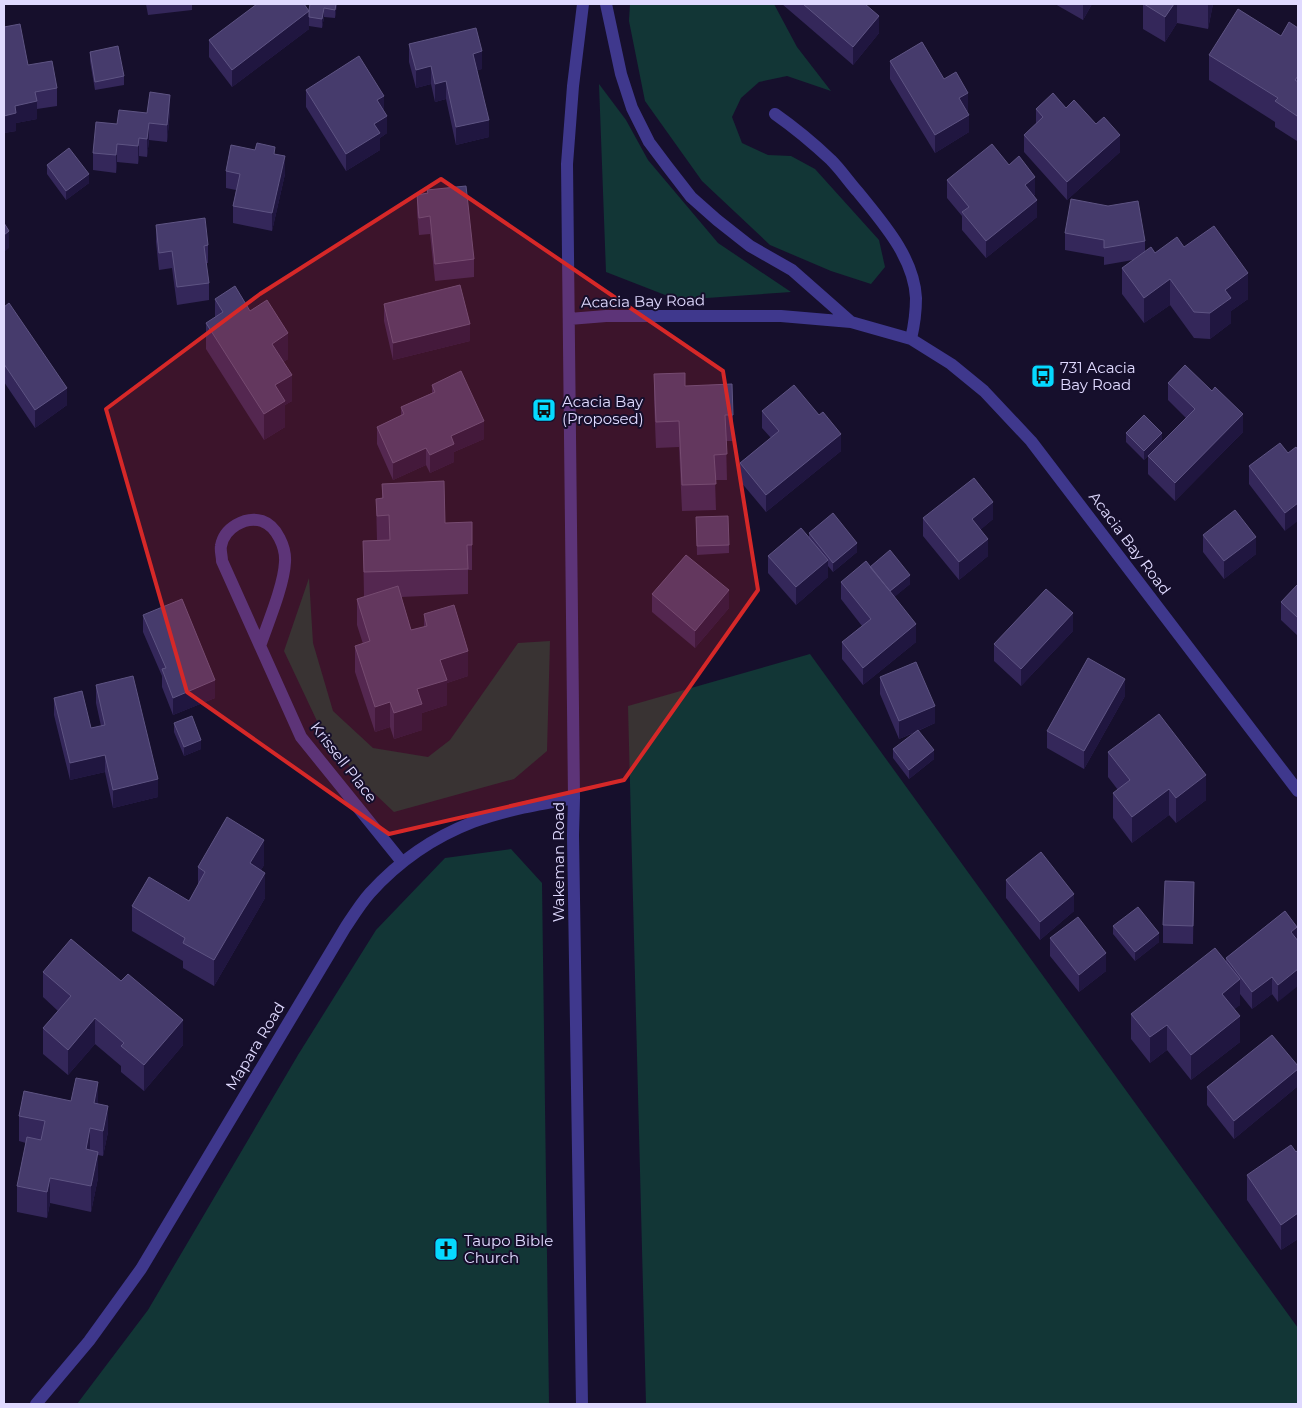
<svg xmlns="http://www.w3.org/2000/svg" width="1302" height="1408" font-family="Montserrat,sans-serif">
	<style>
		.green { fill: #123636 }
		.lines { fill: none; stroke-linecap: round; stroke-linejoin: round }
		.minor { stroke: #3f388d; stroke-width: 12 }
		.wall { fill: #34275a }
		.shaded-wall { fill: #201640 }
		.building { fill: #463b6c; stroke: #5e5483 }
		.marked { fill: #d62828; fill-opacity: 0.2; stroke: #d62828; stroke-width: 4; stroke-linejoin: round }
		.labels { text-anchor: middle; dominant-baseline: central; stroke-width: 4; stroke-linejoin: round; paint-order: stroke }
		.street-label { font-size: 15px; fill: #e0daff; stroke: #160f2c }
		.poi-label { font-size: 15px; fill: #e0daff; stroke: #160f2c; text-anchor: start }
	</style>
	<rect width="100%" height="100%" fill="#160f2c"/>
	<path class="green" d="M630,4H774L797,47L831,91L787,76L759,82L741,98L732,117L742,143L768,155L791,156L815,169L879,240L885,267L871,284L831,271L770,245L702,181L645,101L629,21Z
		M599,84L626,120L648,160L718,243L791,292L678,300L606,272Z
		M309,578L313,643L333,711L373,748L428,757L450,740L518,643L550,641L547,751L514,779L394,812L358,778L317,721L284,651Z
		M810,654L1298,1328V1404H646L628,706Z
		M511,849L542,883L549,1404H77L148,1310L298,1055L376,930L445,858Z"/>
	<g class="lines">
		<path class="minor" d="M606,4L621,74L632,108L649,142L667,166L691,197L717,220L750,246L792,270L851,322
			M775,114C795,128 813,143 831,160C841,170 849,182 858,192C882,222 914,257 916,298C916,312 914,326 911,339
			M569,319L606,316H781L851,322L911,339L951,364L984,391L1031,441L1298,791
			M260,646C268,623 284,585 285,562C286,548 277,526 262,521C245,516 224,528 221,546C220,550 222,556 222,561L301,737L402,862
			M36,1404L89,1341L141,1269L345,928C353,916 361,903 370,893C398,862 434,837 473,822C506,810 540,804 574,798
			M582,1404L573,835L574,798L567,164L573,86L583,4"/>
	</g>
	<path class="wall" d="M146,4H192V10L148,15Z
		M310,4H337L335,18L324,17L322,28L309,26V29L232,87L209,57V40L309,10Z
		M782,4H865L879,33L853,65Z
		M1055,4H1092L1083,20Z
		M1143,4H1213L1208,29L1177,23L1165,42L1143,29Z
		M1298,28V139L1297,141L1275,127V122L1209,80V55L1281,36Z
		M409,44L482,69L477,70L489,137L456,145L446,99L435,102L431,84L416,88L409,62Z
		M90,52L124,76V85L95,90L90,61Z
		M890,61L944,79L968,110L967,111L969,132L935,153L890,79Z
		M28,65L57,88V106L37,109V119L16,123V131L4,133Z
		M306,90L384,110L387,133L380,138V150L346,171L306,107Z
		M1066,108L1096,124L1120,152L1067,200L1024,152V135L1036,124V109Z
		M170,112L167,142L149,140L147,157L139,156L138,164L117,162L116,173L93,170V153L117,124L147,113Z
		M275,154L285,174L272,231L233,223V206L236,190L226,188V171Z
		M47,165L89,183L66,200L47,174Z
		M1009,165L1035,194L1034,196L1037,217L986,258L962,230V216L947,198V180Z
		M427,190L474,259V277L435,281L430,234L419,235L417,212V195L427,193Z
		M156,225L208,245V263H206L209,283V300L177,305L172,268L159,270L156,242Z
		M1065,233L1145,241V252L1155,253L1184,247L1248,299L1231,311V323L1210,339L1194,338L1170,305L1144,323L1122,294V268L1133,260L1104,265V257L1065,250Z
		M215,299L250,311L288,359L283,362L292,401L285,405V427L264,440L206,349V323L215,317Z
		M384,304L470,341L393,360L384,321Z
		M4,307L67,405L35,428L4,382Z
		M654,374L685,386L733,415V441H726L727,480H715L716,510L682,511L679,447L656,448L654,400Z
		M1168,383L1243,432L1175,501L1148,474V456L1144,460L1126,442V433L1162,442L1186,418L1168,400Z
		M432,385L484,439L454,452V462L430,473L426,465L393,480L377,444V427L401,416V407L432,393Z
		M762,411L819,415L841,451L766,512L740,481V463L771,438L762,428Z
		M1288,453L1285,531L1249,484V466Z
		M382,484L445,523L472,545V570H468V594L401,597L411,630L424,627V614L468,676L447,683V705L422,713V730L394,739L390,727L375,732L355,672V646L363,644L357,625V599L364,597L363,541H377L376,499L382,498Z
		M696,517L729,545V553L697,555Z
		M923,518L993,519L980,530L988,556L959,580L923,536Z
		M809,533L857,552L833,572L828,566V577L796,605L768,573V556L809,538Z
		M1203,535L1256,554L1224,579L1203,552Z
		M870,567L910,584L894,597L916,642L863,685L842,659V642L862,626L841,599V582Z
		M1298,584V636L1281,620V602Z
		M652,594L729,608L695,648L652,612Z
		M143,615L215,698L173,715L162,687V676L143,632Z
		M1073,631L1021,686L994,661V644Z
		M880,677L935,723L918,731L934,759L909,779L893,758V749L916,732L899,739L880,694Z
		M96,685L158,797L113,808L105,772L70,780L54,715V698L91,728L101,726L96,703Z
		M1125,696L1084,769L1047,748V731Z
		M174,723L201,749L184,756L174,732Z
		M1108,752L1206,800L1176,823L1169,815L1132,843L1113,818V793L1118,790L1108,777Z
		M264,865L261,870L265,898L214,986L183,968V961L132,931V906L189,901L198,885V867Z
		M1006,880L1074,911L1040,940L1006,898Z
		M1194,882L1193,944L1163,943V925Z
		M1285,911L1278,1002L1272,994L1252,1009L1240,994V1005L1234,1009L1240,1042L1191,1080L1167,1050L1150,1063L1131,1039V1014L1226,961V958Z
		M1113,926L1159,942L1135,961L1113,934Z
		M1050,938L1106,971L1079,992L1050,956Z
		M43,972L183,1045L144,1091L121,1072V1066L95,1044L68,1075L43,1054V1028L58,1011L43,997Z
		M1298,1066V1086L1234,1139L1207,1105V1087Z
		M71,1101L98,1104L108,1132L103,1156L98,1155V1178L91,1212L50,1203L47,1218L17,1212V1186L26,1143L19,1141V1116Z
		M1298,1150V1239L1281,1250L1247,1200V1175Z"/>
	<path class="shaded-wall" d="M336,4H337L335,18V10Z
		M1083,4H1092L1083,20Z
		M1174,4H1177V23L1165,42V17Z
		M1208,4H1213L1208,29Z
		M324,8V17L322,28V19Z
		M309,11V29L232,87V70Z
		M879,16V33L853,65V47Z
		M482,51V69L473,71V54Z
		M431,66V84L416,88V70Z
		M446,81V99L435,102V84Z
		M968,93V110L959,115V98Z
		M170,95V112L167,142V125Z
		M384,96V113L377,100Z
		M37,101V119L16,123V131L4,133V116L15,106Z
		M1298,113V139L1297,141V116Z
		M969,115V132L935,153V135Z
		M387,116V133L380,138V150L346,171V154L374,124Z
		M489,120V137L456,145V127Z
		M149,123V140L147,157V139Z
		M1120,135V152L1067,200V182Z
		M139,138V156L138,164V146Z
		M117,144V162L116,173V155Z
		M285,156V174L272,231V213Z
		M89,174V183L66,200V191Z
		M1035,177V194L1025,203V185Z
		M1037,200V217L986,258V241Z
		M9,231V248L4,252V235Z
		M1248,273V299L1231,311V323L1210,339V313L1225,290Z
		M1170,279V305L1144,323V298Z
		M470,324V341L393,360V343Z
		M288,333V359L272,369V344Z
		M292,375V401L285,405V427L264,440V414L275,385Z
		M67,388V405L35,428V410Z
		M1243,414V432L1175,501V483Z
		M484,421V439L454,452V462L430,473V455L451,436Z
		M1162,433V442L1144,460V451Z
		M841,434V451L766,512V495Z
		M426,448V465L393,480V463Z
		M993,502V519L972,537V519Z
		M1298,503V521L1285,531V513Z
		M1256,537V554L1224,579V561Z
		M988,539V556L959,580V562Z
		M857,543V552L833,572V563Z
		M828,560V577L796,605V587Z
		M910,575V584L886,604V595Z
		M729,590V608L695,648V631Z
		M1073,613V631L1021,686V669Z
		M916,624V642L863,685V668Z
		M468,651V676L447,683V705L422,713V730L394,739V713L417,689L440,660Z
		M1125,679V696L1084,769V751Z
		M215,680V698L173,715V698Z
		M390,702V727L375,732V707Z
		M935,706V723L899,739V721Z
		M201,740V749L184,756V747Z
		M934,750V759L909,779V770Z
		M105,755V772L70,780V763Z
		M1206,775V800L1176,823V798Z
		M158,779V797L113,808V790Z
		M1169,789V815L1132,843V817Z
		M264,840V865L250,889V863Z
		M265,873V898L214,986V960Z
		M1074,894V911L1040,940V922Z
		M1297,927V944L1291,932Z
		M1159,933V942L1135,961V952Z
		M1106,953V971L1079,992V975Z
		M1298,969V986L1278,1002V985Z
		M1272,977V994L1252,1009V992Z
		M1240,979V1005L1222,1019V994Z
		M1240,1016V1042L1191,1080V1055Z
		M95,1018V1044L68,1075V1050Z
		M183,1020V1045L144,1091V1065Z
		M1167,1025V1050L1150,1063V1037Z
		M1298,1069V1086L1234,1139V1121Z
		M98,1082V1108L94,1103Z
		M108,1106V1132L103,1156V1131Z
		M90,1128V1154L86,1149Z
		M98,1152V1178L91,1212V1186Z
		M50,1178V1203L47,1218V1192Z
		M1298,1213V1239L1281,1250V1225Z"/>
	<path class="building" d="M257,4H304L309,11L232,70L209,40Z
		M310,4H336L335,10L324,8L322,19L309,17V10Z
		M803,4H865L879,16L853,47Z
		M1144,4H1174L1165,17Z
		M1238,9L1281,36L1289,22L1298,28V76L1295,80L1298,82V113L1297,116L1275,101L1278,98L1209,55Z
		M20,24L28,65L52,61L57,88L35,92L37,101L15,106L16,113L4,116V27Z
		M476,28L482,51L473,54L489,120L456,127L446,81L435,84L431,66L416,70L409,44Z
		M922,42L944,79L956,72L968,93L959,98L969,115L935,135L890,61Z
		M118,46L124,76L95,82L90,52Z
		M359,56L384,96L377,100L387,116L374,124L380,133L346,154L306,90Z
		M150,92L170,95L167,125L149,123L147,139L139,138L138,146L117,144L116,155L93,153L96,122L117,124L119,110L147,113Z
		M1053,93L1066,108L1074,100L1096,124L1104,117L1120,135L1067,182L1024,135L1043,117L1036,109Z
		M257,143L275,147L274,154L285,156L272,213L233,206L240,174L226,171L231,145L255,150Z
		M992,144L1009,165L1019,156L1035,177L1025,185L1037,200L986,241L962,212L969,207L947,180Z
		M69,148L89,174L66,191L47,165Z
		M466,186L474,259L435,264L430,216L419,218L417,195L428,193L427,190Z
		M1071,199L1108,206L1138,201L1145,241L1104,248V240L1065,233Z
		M205,218L208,245L204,246L209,283L177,287L172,251L159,253L156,225Z
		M4,223L9,231L4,235Z
		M1214,226L1248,273L1225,290L1231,298L1210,313L1194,312L1170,279L1144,298L1122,268L1151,247L1155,253L1177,237L1184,247Z
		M460,285L470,324L393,343L384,304Z
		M235,286L250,311L267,300L288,333L272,344L292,375L275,385L285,401L264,414L206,323L223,312L215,299Z
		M9,303L67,388L35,410L4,364V307Z
		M1185,365L1212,391L1215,387L1243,414L1175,483L1148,456L1195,409L1168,383Z
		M461,371L484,421L451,436L454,444L430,455L426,448L393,463L377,427L404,414L401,407L435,392L432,385Z
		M685,373V386L732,384L733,415H725L727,454L714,455L716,484L682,485L679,421L656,422L654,374Z
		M794,385L819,415L823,412L841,434L766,495L740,463L779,431L762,411Z
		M1144,415L1162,433L1144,451L1126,433Z
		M1280,443L1288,453L1296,447L1298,450V503L1285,513L1249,466Z
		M974,478L993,502L972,519L988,539L959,562L923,518Z
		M444,481L445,523L472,522V545H467L468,569L364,572L363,541L390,540L389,515L377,516L376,499L383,498L382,484Z
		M1235,510L1256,537L1224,561L1203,535Z
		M833,513L857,543L833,563L809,533Z
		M728,516L729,545L697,546L696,517Z
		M801,528L828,560L796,587L768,556Z
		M890,550L910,575L890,591L870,567Z
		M686,555L729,590L695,631L652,594Z
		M866,561L916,624L863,668L842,642L871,619L841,582Z
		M1298,584V618L1281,602Z
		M398,586L411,630L427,626L424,614L454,605L468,651L440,660L447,680L417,689L422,704L394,713L390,702L375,707L355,646L370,641L357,599Z
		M1046,589L1073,613L1021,669L994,644Z
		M182,599L215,680L173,698L162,669L166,668L143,615Z
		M1088,658L1125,679L1084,751L1047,731Z
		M916,662L935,706L899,721L880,677Z
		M133,676L158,779L113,790L105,755L70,763L54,698L82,691L91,728L105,725L96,685Z
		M1159,714L1206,775L1176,798L1169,789L1132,817L1113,793L1130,780L1108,752Z
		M192,716L201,740L184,747L174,723Z
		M918,730L934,750L909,770L893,749Z
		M227,817L264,840L250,863L265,873L214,960L183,943L185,938L132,906L149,877L189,901L205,872L198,867Z
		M1041,852L1074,894L1040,922L1006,880Z
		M1165,881L1194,882L1193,926L1163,925Z
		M1138,907L1159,933L1135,952L1113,926Z
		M1285,911L1297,927L1291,932L1298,941V969L1278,985L1272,977L1252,992L1226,958Z
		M1078,917L1106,953L1079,975L1050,938Z
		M71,939L121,981L128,974L183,1020L144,1065L121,1046L124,1043L95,1018L68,1050L43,1028L71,996L43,972Z
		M1215,948L1240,979L1222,994L1240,1016L1191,1055L1167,1025L1150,1037L1131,1014Z
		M1272,1035L1298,1066V1069L1234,1121L1207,1087Z
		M76,1078L98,1082L94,1103L108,1106L103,1131L90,1128L86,1149L98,1152L91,1186L50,1178L47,1192L17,1186L27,1137L41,1140L45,1121L19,1116L24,1091L71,1101Z
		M1291,1145L1296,1152L1298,1150V1213L1281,1225L1247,1175Z"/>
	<path class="marked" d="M441,179L723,371L758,590L624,780L389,834L187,692L106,409L260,294Z"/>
	<defs>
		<g id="bus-square" transform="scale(1.25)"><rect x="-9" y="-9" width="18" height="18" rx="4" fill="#06d9ff" stroke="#160f2c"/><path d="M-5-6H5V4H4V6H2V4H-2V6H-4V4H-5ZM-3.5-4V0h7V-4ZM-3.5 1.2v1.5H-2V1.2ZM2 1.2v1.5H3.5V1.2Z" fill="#111"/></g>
		<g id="church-square" transform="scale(1.25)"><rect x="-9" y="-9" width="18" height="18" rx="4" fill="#06d9ff" stroke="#160f2c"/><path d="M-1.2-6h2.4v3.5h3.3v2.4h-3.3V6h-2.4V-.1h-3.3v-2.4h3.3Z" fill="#111"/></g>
	</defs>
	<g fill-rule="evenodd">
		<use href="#bus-square" x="1043" y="376"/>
		<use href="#bus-square" x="544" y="410"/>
		<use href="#church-square" x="446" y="1249"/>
	</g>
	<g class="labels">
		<g class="street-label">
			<text transform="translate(643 301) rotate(-1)">Acacia Bay Road</text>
			<text transform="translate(1130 543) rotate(53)">Acacia Bay Road</text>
			<text transform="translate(344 762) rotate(52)">Krissell Place</text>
			<text transform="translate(558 862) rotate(-90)">Wakeman Road</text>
			<text transform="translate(255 1046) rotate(-59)">Mapara Road</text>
		</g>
		<g class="poi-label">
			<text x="1060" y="367">731 Acacia<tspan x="1060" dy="17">Bay Road</tspan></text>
			<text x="562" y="401">Acacia Bay<tspan x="562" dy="17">(Proposed)</tspan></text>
			<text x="464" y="1240">Taupo Bible<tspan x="464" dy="17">Church</tspan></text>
		</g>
	</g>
	<rect width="1302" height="1408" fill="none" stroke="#e0daff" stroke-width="10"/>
</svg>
